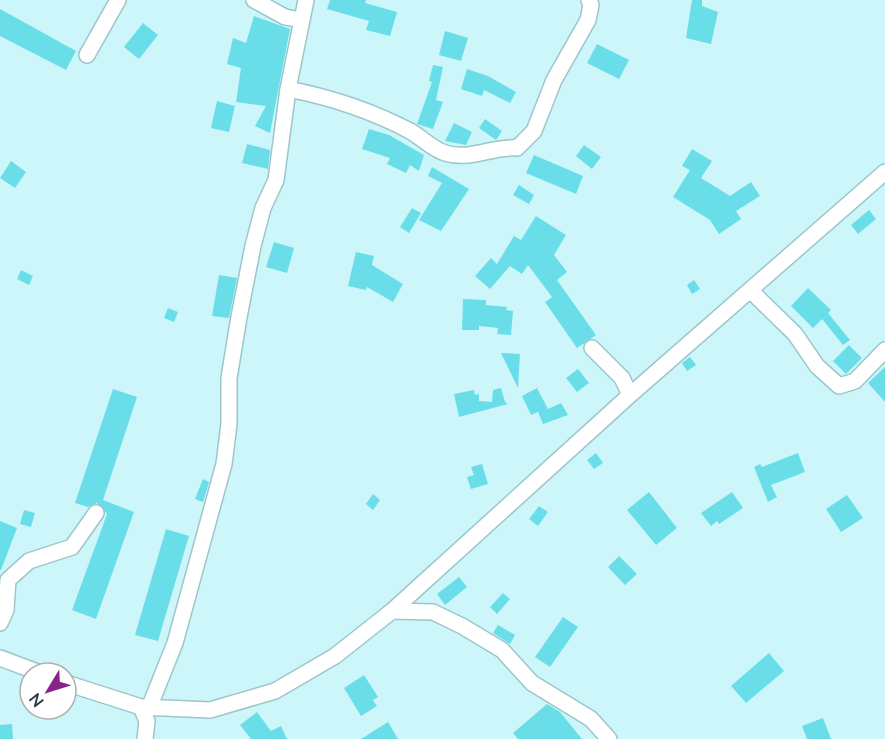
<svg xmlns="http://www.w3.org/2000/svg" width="885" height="739" font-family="Lato,sans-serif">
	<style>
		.building { fill: #6adee8 }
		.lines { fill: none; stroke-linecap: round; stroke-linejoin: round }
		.minor-casing { stroke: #9cc6ca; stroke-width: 18 }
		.minor { stroke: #fff; stroke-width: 15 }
	</style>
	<rect width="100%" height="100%" fill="#ccf6fa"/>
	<path class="building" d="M330,0H366L365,3L397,12L390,36L366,30L369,21L327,9Z
		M692,0H702V6L718,12L711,44L686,38Z
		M0,9L76,51L66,70L0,36Z
		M254,16L290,29L270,133L255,126L266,106L236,102L241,68L227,64L233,38L246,43Z
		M143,23L158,35L139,59L124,47Z
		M445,31L468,38L461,61L439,55Z
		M597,44L629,60L619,79L587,63Z
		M433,65L443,67L436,100L443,102L433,129L417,124L432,82L429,81Z
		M467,69L488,76L516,92L510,103L484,90L482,96L461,89Z
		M217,101L235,106L229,132L211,128Z
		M485,119L502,131L496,140L479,128Z
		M454,123L472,132L466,145L445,141Z
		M369,129L389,135L424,155L419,171L410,165L406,173L387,164L390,158L362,149Z
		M247,144L270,150L268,169L242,163Z
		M584,145L601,157L592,169L576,156Z
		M692,149L712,161L701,178L730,196L751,182L760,196L736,211L741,219L719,234L710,220L673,197L690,170L682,166Z
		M534,155L583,176L576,194L526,173Z
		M11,161L26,172L15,188L0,178Z
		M432,167L469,189L441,231L419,220L442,183L428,176Z
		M519,185L534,195L529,204L513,195Z
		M412,208L421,213L409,233L400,227Z
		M869,210L876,219L858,234L851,225Z
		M536,216L566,235L554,255L567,272L557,280L596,335L577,348L545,302L552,297L528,265L522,274L510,266L490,289L475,276L491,258L497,264L514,236L521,240Z
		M274,242L294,248L287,273L266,267Z
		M356,252L374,256L372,265L403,284L393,302L367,287L366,290L348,286Z
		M21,270L33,276L29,285L17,279Z
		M219,275L237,278L229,318L212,316Z
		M694,280L700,289L692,294L687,285Z
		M808,288L831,310L828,313L850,340L843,345L822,319L813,328L791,306Z
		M463,299L486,300V305L507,307L506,310L513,311L511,335L497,334L498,328L479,326V330H462Z
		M168,308L178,312L174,322L164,318Z
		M849,345L862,358L846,374L833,361Z
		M501,353L520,354L518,388Z
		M690,357L696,365L687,371L682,363Z
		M885,367V402L868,383Z
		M578,369L589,383L577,392L566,378Z
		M501,388L505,402L508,404L459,417L454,394L474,390L475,395L479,394V401L492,402L493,390Z
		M537,388L548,409L561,403L568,415L543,424L538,412L531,415L522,396Z
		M113,389L137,397L103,500L134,512L96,619L72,610L107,514L97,503L88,507L75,503Z
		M596,453L603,463L594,469L587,460Z
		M798,453L805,472L771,485L777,497L768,502L754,467L760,464L762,467Z
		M482,464L488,484L471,489L467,477L474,475L471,467Z
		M203,479L209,482L203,502L195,499Z
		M649,492L677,528L656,545L627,510Z
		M732,492L743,508L719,524L717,521L711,526L701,513Z
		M373,494L380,500L373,510L366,504Z
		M847,495L863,518L841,532L826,509Z
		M539,506L548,512L538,526L529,519Z
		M24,510L35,513L31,527L20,524Z
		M0,521L17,528L1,570H0Z
		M166,529L189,536L158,641L135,635Z
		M619,556L637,574L625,585L608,567Z
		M459,577L467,587L445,605L437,594Z
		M503,593L510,599L497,614L490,607Z
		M563,617L578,627L550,667L535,657Z
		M498,625L515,635L510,644L493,633Z
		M769,653L784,671L746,703L731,686Z
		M364,675L378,697L373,700L377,706L361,716L344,688Z
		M547,704L560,712L582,739H518L513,733Z
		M257,712L271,731L281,726L287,739H251L240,725Z
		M823,718L831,739H807L802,726Z
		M388,722L398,739H361Z
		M12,724L13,739H0V725Z"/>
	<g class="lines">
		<g class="minor-casing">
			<path id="minor" d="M254,0L285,17L301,20
				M87,55L118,0
				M288,89C329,97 372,111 410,131C421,137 432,149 445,153C470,161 492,146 517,148L534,131L554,80L588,20L591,5L589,0
				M750,290L795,334L817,366L839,386L855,381L885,350
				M592,348L622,378L630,395
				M392,611L433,612L462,626L502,650L532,683L591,719L609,739
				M0,623L6,610L8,580L29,561L72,547L96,513
				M0,658L40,673
				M66,683L141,707L210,710L275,691L335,656L392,611L630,395L885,172
				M141,707L147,721L145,739
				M149,708L175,643L224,464L229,424V378L239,317L253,246L263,208L276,180L288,89L306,0"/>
		</g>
		<use href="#minor" class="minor"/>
	</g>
	<g transform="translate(48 691) rotate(232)"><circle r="28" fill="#ffffff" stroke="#aab1b1" stroke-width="1.5"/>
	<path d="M0-4.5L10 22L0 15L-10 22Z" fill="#8a2389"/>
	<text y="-9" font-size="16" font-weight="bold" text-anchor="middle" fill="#2b3b3d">N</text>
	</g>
</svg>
